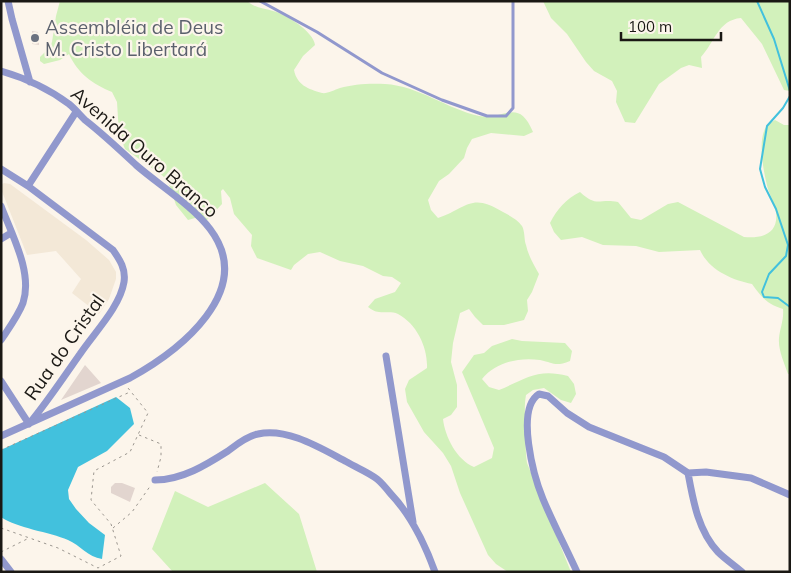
<svg xmlns="http://www.w3.org/2000/svg" width="791" height="573" font-family="Mulish,sans-serif">
	<style>
		.built { fill: #f3e8d7 }
		.green { fill: #d2f1bb }
		.water { fill: #42c1dd }
		.lines { fill: none; stroke-linecap: round; stroke-linejoin: round }
		.stream { stroke: #42c1dd; stroke-width: 2 }
		.building { fill: #e2d5cf }
		.path { stroke: #9b968f; stroke-width: 1; stroke-dasharray: 2.5 4; stroke-linecap: butt }
		.lane { stroke: #9198cd; stroke-width: 3 }
		.street { stroke: #9198cd; stroke-width: 7 }
		.worship-dot { fill: #6b7280; stroke: #fcf5eb; stroke-width: 2 }
		.labels { text-anchor: middle; dominant-baseline: central; stroke-width: 4.5; stroke-linejoin: round; paint-order: stroke }
		.worship-label { font-size: 19px; fill: #5b616d; stroke: #fcf5eb; text-anchor: start }
		.street-label { font-size: 19px; fill: #1a1814; stroke: #fcf5eb }
	</style>
	<rect width="100%" height="100%" fill="#fcf5eb"/>
	<path class="built" d="M4,183L10,184L86,240L109,260L116,272V279L109,299L99,314L72,293L81,279L56,251L27,255L1,189V185Z"/>
	<path class="green" d="M60,1H247C255,8 263,8 273,11C286,14 314,32 315,45L303,56L294,70C297,85 308,89 322,93C327,94 334,90 340,88C353,84 371,83 385,84C419,86 447,109 479,116C504,121 518,96 533,132L524,136L491,133L472,139L467,148L464,158L449,174L439,181L428,200L431,210L438,218C467,208 471,192 503,212C509,215 518,220 522,226C525,231 524,240 526,245C528,255 534,265 539,274L532,292L527,300L528,311L524,320L504,325H483L475,317L469,309L460,313L453,343L451,362L457,385V407L451,415L443,419C445,437 457,460 474,467L492,458L494,448L462,372L474,355L484,353L492,346L512,339L522,341L565,343L572,351L570,361C555,367 554,363 540,360C519,357 496,362 482,379L489,387L499,390C526,379 537,368 568,376L574,384L576,394L571,403L561,400L544,388L533,390L526,395C524,406 525,416 526,427C526,441 525,449 527,463L571,572H508L496,564L488,555L460,493L451,466L443,453L424,432L407,402L405,389L409,380L427,368C428,348 417,324 398,314C392,311 385,313 379,312C375,312 371,309 368,307L375,299L395,292L401,283L392,277L383,276L363,266L340,261L320,252L308,254L294,265L291,270L257,258L251,246L252,235L234,214L230,198L223,189L221,191L222,204L207,220L195,218L188,220L176,205L170,187L163,176L125,149L119,134L117,102L112,92C93,84 78,74 69,54L60,60L44,64L40,61V57L50,47L52,42L56,16Z
		M543,1H790V91L784,90L762,44L741,18C718,20 715,42 701,57L702,68L689,65L681,68L659,84L635,123L625,122L616,102L617,91L612,81L594,71L586,62L567,34L551,18Z
		M775,120L784,125H790V374H788C784,362 778,350 779,338C780,328 784,320 783,309C767,304 762,298 752,284C732,280 709,270 700,250L659,252L636,246L603,245L582,237L561,240L554,232L550,223C557,209 566,199 580,192C597,208 599,198 618,202L631,218L641,220L668,204L678,202L744,237C765,239 781,232 775,207C773,201 770,195 768,189C764,174 757,141 766,127C768,124 772,122 775,120Z
		M265,483L299,514L317,572H173L152,549L175,491L208,507Z"/>
	<path class="water" d="M116,397L130,408L134,424L107,451L78,467L68,490L69,499L76,509L89,523L105,535L102,559C88,557 80,545 68,540C50,532 16,528 1,517V452L3,449Z"/>
	<g class="lines">
		<path class="stream" d="M757,1L774,39L790,91
			M790,96L783,108L767,126L760,169L765,187L776,209L788,245L786,256L769,274L762,292L764,297L778,298L790,307"/>
	</g>
	<path class="building" d="M32,31L38,32L39,45L32,44Z
		M85,365L101,383L61,400Z
		M115,483H122L135,488L130,502L111,493V487Z"/>
	<g class="lines">
		<path class="path" d="M139,435L161,444V457L157,472
			M1,450L130,392
			M1,528L58,548L98,568L121,556L111,524L91,500L94,471L130,452L148,413L128,388
			M113,528L132,512L151,485
			M1,552L27,539"/>
		<path class="lane" d="M260,1L317,32L382,73L442,100L487,116H506L513,108V1"/>
		<path class="street" d="M8,1L12,19L30,82
			M1,71C25,78 49,89 69,104C75,109 80,115 85,120C103,134 120,150 136,165C159,185 193,206 210,229C257,291 179,351 130,378L1,436
			M1,169L28,186L113,250C120,260 126,269 124,282C120,307 94,333 80,354C63,378 48,401 29,424L1,381
			M28,186L76,112
			M1,206C12,235 33,273 23,303C18,316 9,328 1,340
			M1,239L11,233
			M386,356L413,522
			M688,473L706,472L751,478L790,495
			M155,480C182,480 206,465 228,451C236,445 247,436 258,434C287,427 322,449 347,462C357,468 368,472 377,479C382,483 386,488 390,493C411,515 425,544 435,572
			M1,559L11,572
			M577,572C566,548 553,523 543,499C534,477 515,409 539,394L548,396L567,413L589,427L664,457L688,473C693,500 698,531 718,552C725,559 734,565 742,572"/>
	</g>
	<circle class="worship-dot" cx="35" cy="38" r="5"/>
	<g class="labels">
		<g class="worship-label">
			<text x="45" y="27">Assembléia de Deus<tspan x="45" dy="22">M. Cristo Libertará</tspan></text>
		</g>
		<g class="street-label">
			<text transform="translate(145 152) rotate(41)">Avenida Ouro Branco</text>
			<text transform="translate(64 347) rotate(-55)">Rua do Cristal</text>
		</g>
	</g>
	<rect width="791" height="573" fill="none" stroke="#1a1814" stroke-width="5"/>
	<path d="M621 32v8h100v-8" fill="none" stroke="#1a1814" stroke-width="2.5"/>
	<text x="628" y="32" font-size="15" fill="#1a1814" stroke="#fcf5eb" stroke-width="4" paint-order="stroke">100 m</text>
</svg>
